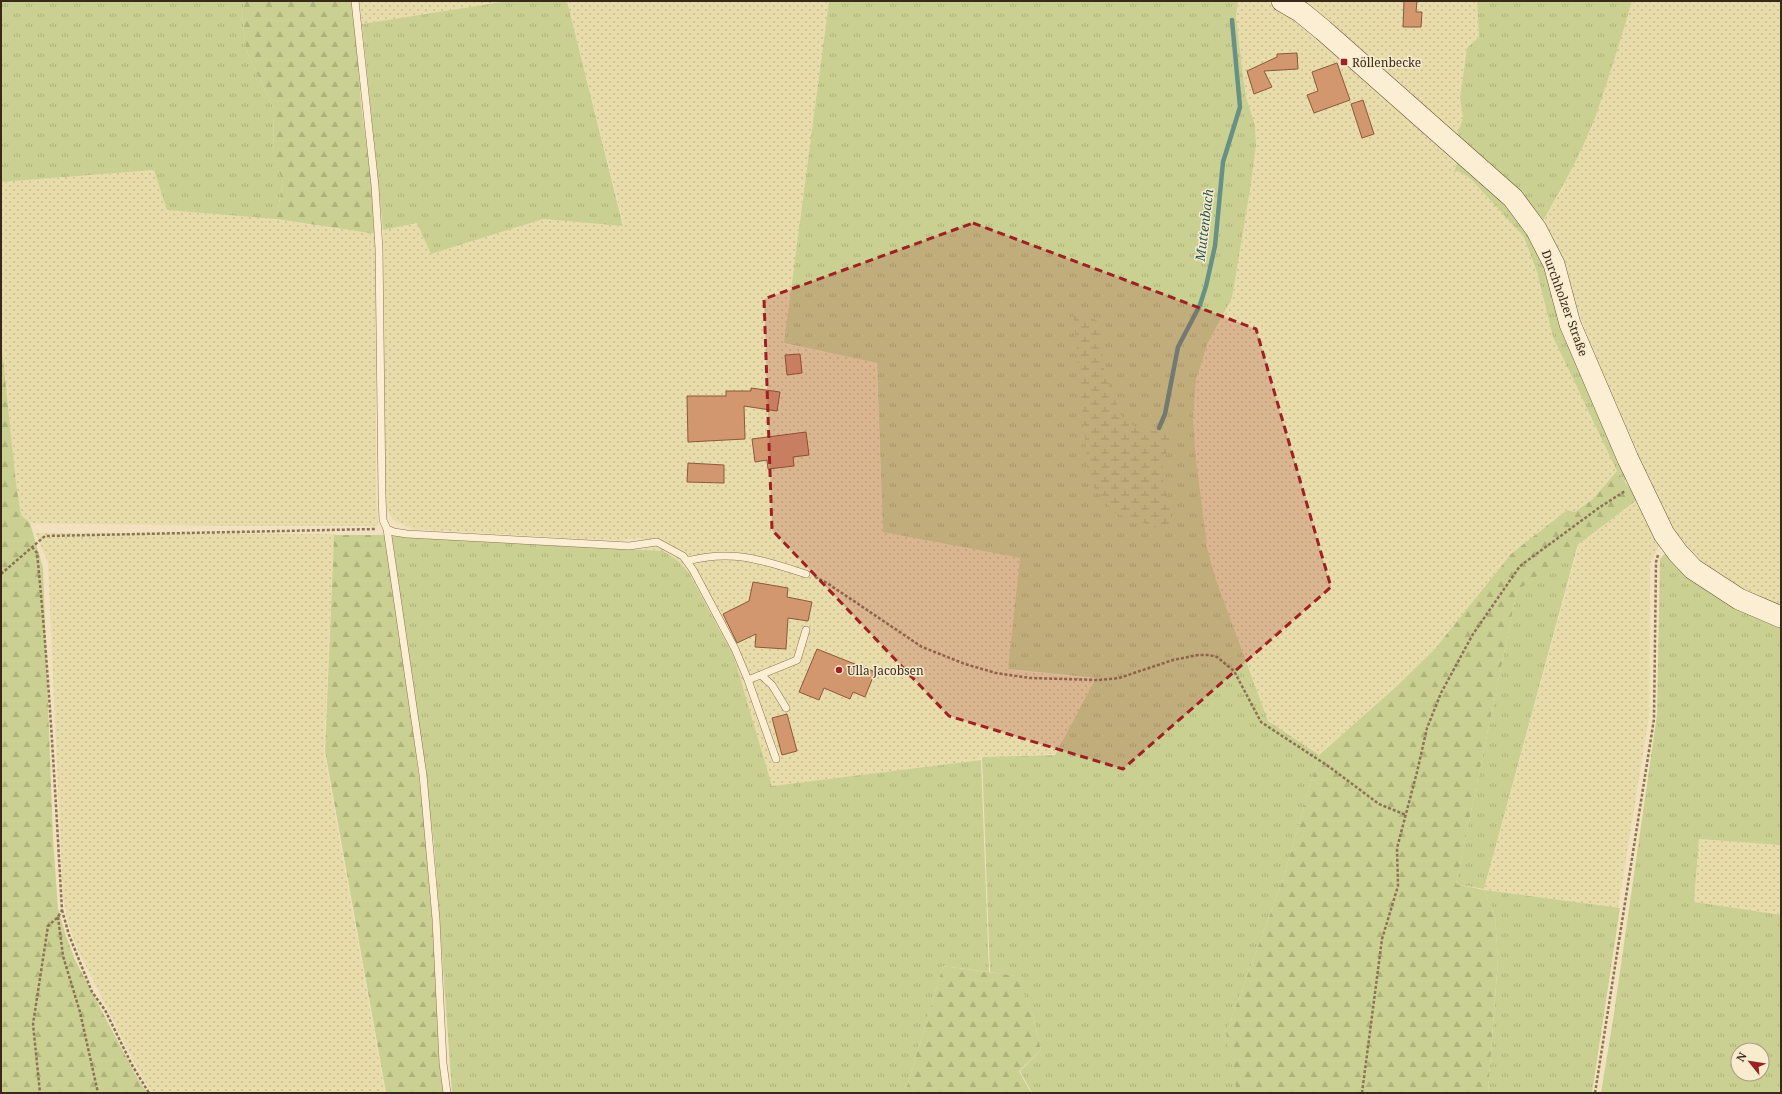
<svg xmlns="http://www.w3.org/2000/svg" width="1782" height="1094" font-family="'Noto Serif',serif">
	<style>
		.farmland { fill: url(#farmland-dots) }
		.grass { fill: url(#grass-tufts); fill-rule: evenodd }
		.forest { fill: url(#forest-firs) }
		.wetland { fill: url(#wetland-marsh) }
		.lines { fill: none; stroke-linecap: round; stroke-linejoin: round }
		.stream { stroke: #689186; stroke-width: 4.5 }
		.building { fill: #d39770; stroke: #8c5839 }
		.lane-casing { stroke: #8b7155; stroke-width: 8 }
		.secondary-casing { stroke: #6d5238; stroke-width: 22 }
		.path { stroke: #8b7155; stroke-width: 2.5; stroke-dasharray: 3 2; stroke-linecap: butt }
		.lane { stroke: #fceed2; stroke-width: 7 }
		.secondary { stroke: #fceed2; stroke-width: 21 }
		.marked { fill: #9f2024; fill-opacity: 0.2; stroke: #9f2024; stroke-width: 3; stroke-dasharray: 8 5; stroke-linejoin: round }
		.poi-dot { fill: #9f2024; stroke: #f8ebce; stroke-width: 1.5 }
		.labels { text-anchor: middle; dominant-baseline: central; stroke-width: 3; stroke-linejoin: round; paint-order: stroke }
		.poi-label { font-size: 12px; fill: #39291b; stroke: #f8ebce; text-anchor: start }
		.street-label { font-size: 12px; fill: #39291b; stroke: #f8ebce }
		.water-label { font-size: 13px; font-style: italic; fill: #295a56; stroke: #f8ebce }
	</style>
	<defs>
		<pattern id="farmland-dots" width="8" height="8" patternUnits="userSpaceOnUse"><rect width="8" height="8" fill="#e8dcaa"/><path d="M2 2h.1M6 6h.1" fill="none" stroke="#c8bd92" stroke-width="1.8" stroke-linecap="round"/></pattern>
		<pattern id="grass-tufts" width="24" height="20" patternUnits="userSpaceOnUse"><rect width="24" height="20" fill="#cad091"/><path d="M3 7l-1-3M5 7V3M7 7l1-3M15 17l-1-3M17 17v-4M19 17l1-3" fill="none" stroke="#aeb37c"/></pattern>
		<pattern id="forest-firs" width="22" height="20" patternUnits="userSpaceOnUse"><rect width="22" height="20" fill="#cad091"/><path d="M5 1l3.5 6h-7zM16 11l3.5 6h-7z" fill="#aeb37c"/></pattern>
		<pattern id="wetland-marsh" width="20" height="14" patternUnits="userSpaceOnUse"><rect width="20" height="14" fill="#cad091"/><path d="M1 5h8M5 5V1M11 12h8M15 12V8" fill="none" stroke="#aeb37c"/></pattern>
	</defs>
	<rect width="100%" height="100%" fill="#f1e1be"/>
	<path class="farmland" d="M359,1H508L362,24Z
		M567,1H829L784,344L876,363L883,532L1021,558L1009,670L1096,679L1055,754L981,757V760L772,786L734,657L689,573L662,551L640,549L643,538L619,540L587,539L413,529L393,520L388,511L384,494L383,230L418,223L431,254L543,219L624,226Z
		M1238,1H1264L1280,8L1297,18L1458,161V171L1471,179L1524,237L1537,272L1553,337L1617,471L1593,499L1576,512L1567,510L1511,554L1434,650L1397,686L1318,755L1268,721L1215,577L1207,546L1196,461L1193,418L1196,380L1208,342L1232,298L1250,190L1256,145L1255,125L1246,97L1242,68L1236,16Z
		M1294,1H1477L1479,37L1467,48L1460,98L1463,118L1456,138Z
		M1632,1H1781V607L1757,598L1700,564L1681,546L1659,503L1598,369L1583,323L1565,276L1541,224L1562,190L1595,116L1612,67Z
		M154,170L167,210L250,216L376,234V491L378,526H228L30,523L21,515L16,483L1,339V182Z
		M1638,499L1661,541L1650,564L1649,716L1618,908L1484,890L1579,544Z
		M35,533L334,534L324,752L385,1093H152L138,1070L77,948L68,923L63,898L48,562Z
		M1699,839L1781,845V915L1694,903Z"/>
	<path class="grass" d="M1,1H244L242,14L246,50L274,109L273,153L283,183L276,219L167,210L154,170L1,182Z
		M508,1H567L623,226L543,219L431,254L417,223L383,230L362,24Z
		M829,1H1238L1236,16L1242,68L1246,97L1255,125L1256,145L1250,190L1232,298L1208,342L1196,380L1193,419L1196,460L1207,545L1203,539L1207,547L1215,577L1268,721L1319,755L1283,879L1226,1033L1238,1093H1032L1020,1071L1041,1050L1033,1016L1016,976L990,972L982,757L1055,755L1096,678L1008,669L1020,558L883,532L877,363L784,343Z
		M1477,1H1632C1621,39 1609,77 1596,115C1581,153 1562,189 1541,224L1456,138L1463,118L1460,98L1467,48L1479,37Z
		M1458,161L1509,204L1534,238L1626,477L1625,482L1617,471L1553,337L1537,272L1524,237L1471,179L1458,171L1454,172Z
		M390,536L663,551L678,561L689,573L734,657L772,786L981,760L989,972L943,966L905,1093H452L434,843Z
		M1578,544L1484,889L1456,884L1517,591Z
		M1668,550L1781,624V845L1699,839L1694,902L1781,915V1093H1601L1613,1020L1657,715L1660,559ZM1738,1050H1762V1074H1738Z
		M1484,890L1620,908L1592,1093H1488L1498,960L1495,916Z"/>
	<path class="forest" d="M244,1H353L361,103L372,188L376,234L276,219L283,183L273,154L274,109L246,50L242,14Z
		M1,339L16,483L21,515L30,523L43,568L53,839L58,909L66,936L75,960L135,1074L147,1093H1Z
		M1617,471L1638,499L1517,591L1456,884L1484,890L1495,916L1498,959L1488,1093H1237L1226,1033L1283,879L1319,755L1397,686L1434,650L1511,554L1567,510L1575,512L1593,499Z
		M334,535H386L416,753L427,845L444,1093H386L325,751Z
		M943,966L1017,976L1033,1016L1041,1050L1019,1071L1031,1093H905Z"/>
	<path class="wetland" d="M1073,310L1098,321L1105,376L1123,420L1140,429L1173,434L1161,472L1172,522L1158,528L1115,513L1089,481Z"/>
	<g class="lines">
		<path class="stream" d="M1159,428L1165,414L1178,347L1200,305L1206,286L1215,246L1223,162L1240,107L1232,20"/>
	</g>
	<path class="building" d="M1404,1H1417L1416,12H1422L1421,27H1403Z
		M1297,53L1298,69L1264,71L1272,87L1254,94L1247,71L1277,57V54Z
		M1337,63L1350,100L1314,113L1307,95L1318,91L1312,72Z
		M1363,100L1374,134L1362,138L1351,104Z
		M800,354L802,373L787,375L785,355Z
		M751,388L780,392L777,411L744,406L745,439L688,442L687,396H726V391H751Z
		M806,432L809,455L793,457L794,466L768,469L767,460L755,462L752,439Z
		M688,463L724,465V483L687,482Z
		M753,582L788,588L787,597L812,602L808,621L788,618L786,649L755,647L756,634L737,643L723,614L749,601Z
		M817,649L875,672L865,697L853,692L850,699L824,688L819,700L799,692Z
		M787,714L797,751L782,755L772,718Z"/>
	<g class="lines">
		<g class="lane-casing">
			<path id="lane" d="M355,1L375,186L379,249L382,496L383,520L387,529L394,532L407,534L629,546L657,542L683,556L693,570L735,649L748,680L797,660L806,630
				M387,529L423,775L436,919L443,1063L447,1093
				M687,561C733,549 762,560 806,574
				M761,675L772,685L786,708
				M748,680L776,759"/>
		</g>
		<g class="secondary-casing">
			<path id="secondary" d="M1282,1L1301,12L1323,30L1513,198L1536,229L1554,264L1570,324L1628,459L1664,534L1678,553L1693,569L1739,599L1781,617"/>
		</g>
		<path class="path" d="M32,547L37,553C49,671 55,790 62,910L58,917L48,926L33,1024L40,1093
			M1,574L45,536L376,529
			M815,577L827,583L922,647L965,664L996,673L1030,678L1098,680L1119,678L1173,660L1198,655H1209L1217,657L1234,671L1261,722L1328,766L1379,804L1406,815
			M62,910L69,935L92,992L105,1010L132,1065L149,1093
			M58,917L63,956L80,1012L98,1093
			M1362,1093L1382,939L1398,886L1397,848L1417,772L1427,728L1441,693L1473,634L1520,566L1600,507L1625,491
			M1595,1093L1654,719L1656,562L1658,555"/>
		<use href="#lane" class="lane"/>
		<use href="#secondary" class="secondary"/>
	</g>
	<path class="marked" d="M973,223L1256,329L1331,587L1123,769L949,716L772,530L764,299Z"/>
	<g class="poi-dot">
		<rect x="1340" y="58" width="8" height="8" rx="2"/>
		<circle cx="839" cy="670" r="4"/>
	</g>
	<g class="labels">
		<g class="poi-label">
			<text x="1352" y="62">Röllenbecke</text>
			<text x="847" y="670">Ulla Jacobsen</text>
		</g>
		<g class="street-label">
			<text transform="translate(1565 303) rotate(70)">Durchholzer Straße</text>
		</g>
		<g class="water-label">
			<text transform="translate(1204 225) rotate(-83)">Muttenbach</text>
		</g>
	</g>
	<rect width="1782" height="1094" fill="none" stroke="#39291b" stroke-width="4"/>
	<g transform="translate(1750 1062) rotate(300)"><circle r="19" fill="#f8ebce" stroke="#ac9d86"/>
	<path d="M0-3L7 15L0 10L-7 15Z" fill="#9f2024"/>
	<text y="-6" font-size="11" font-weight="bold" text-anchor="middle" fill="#39291b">N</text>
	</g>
</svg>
